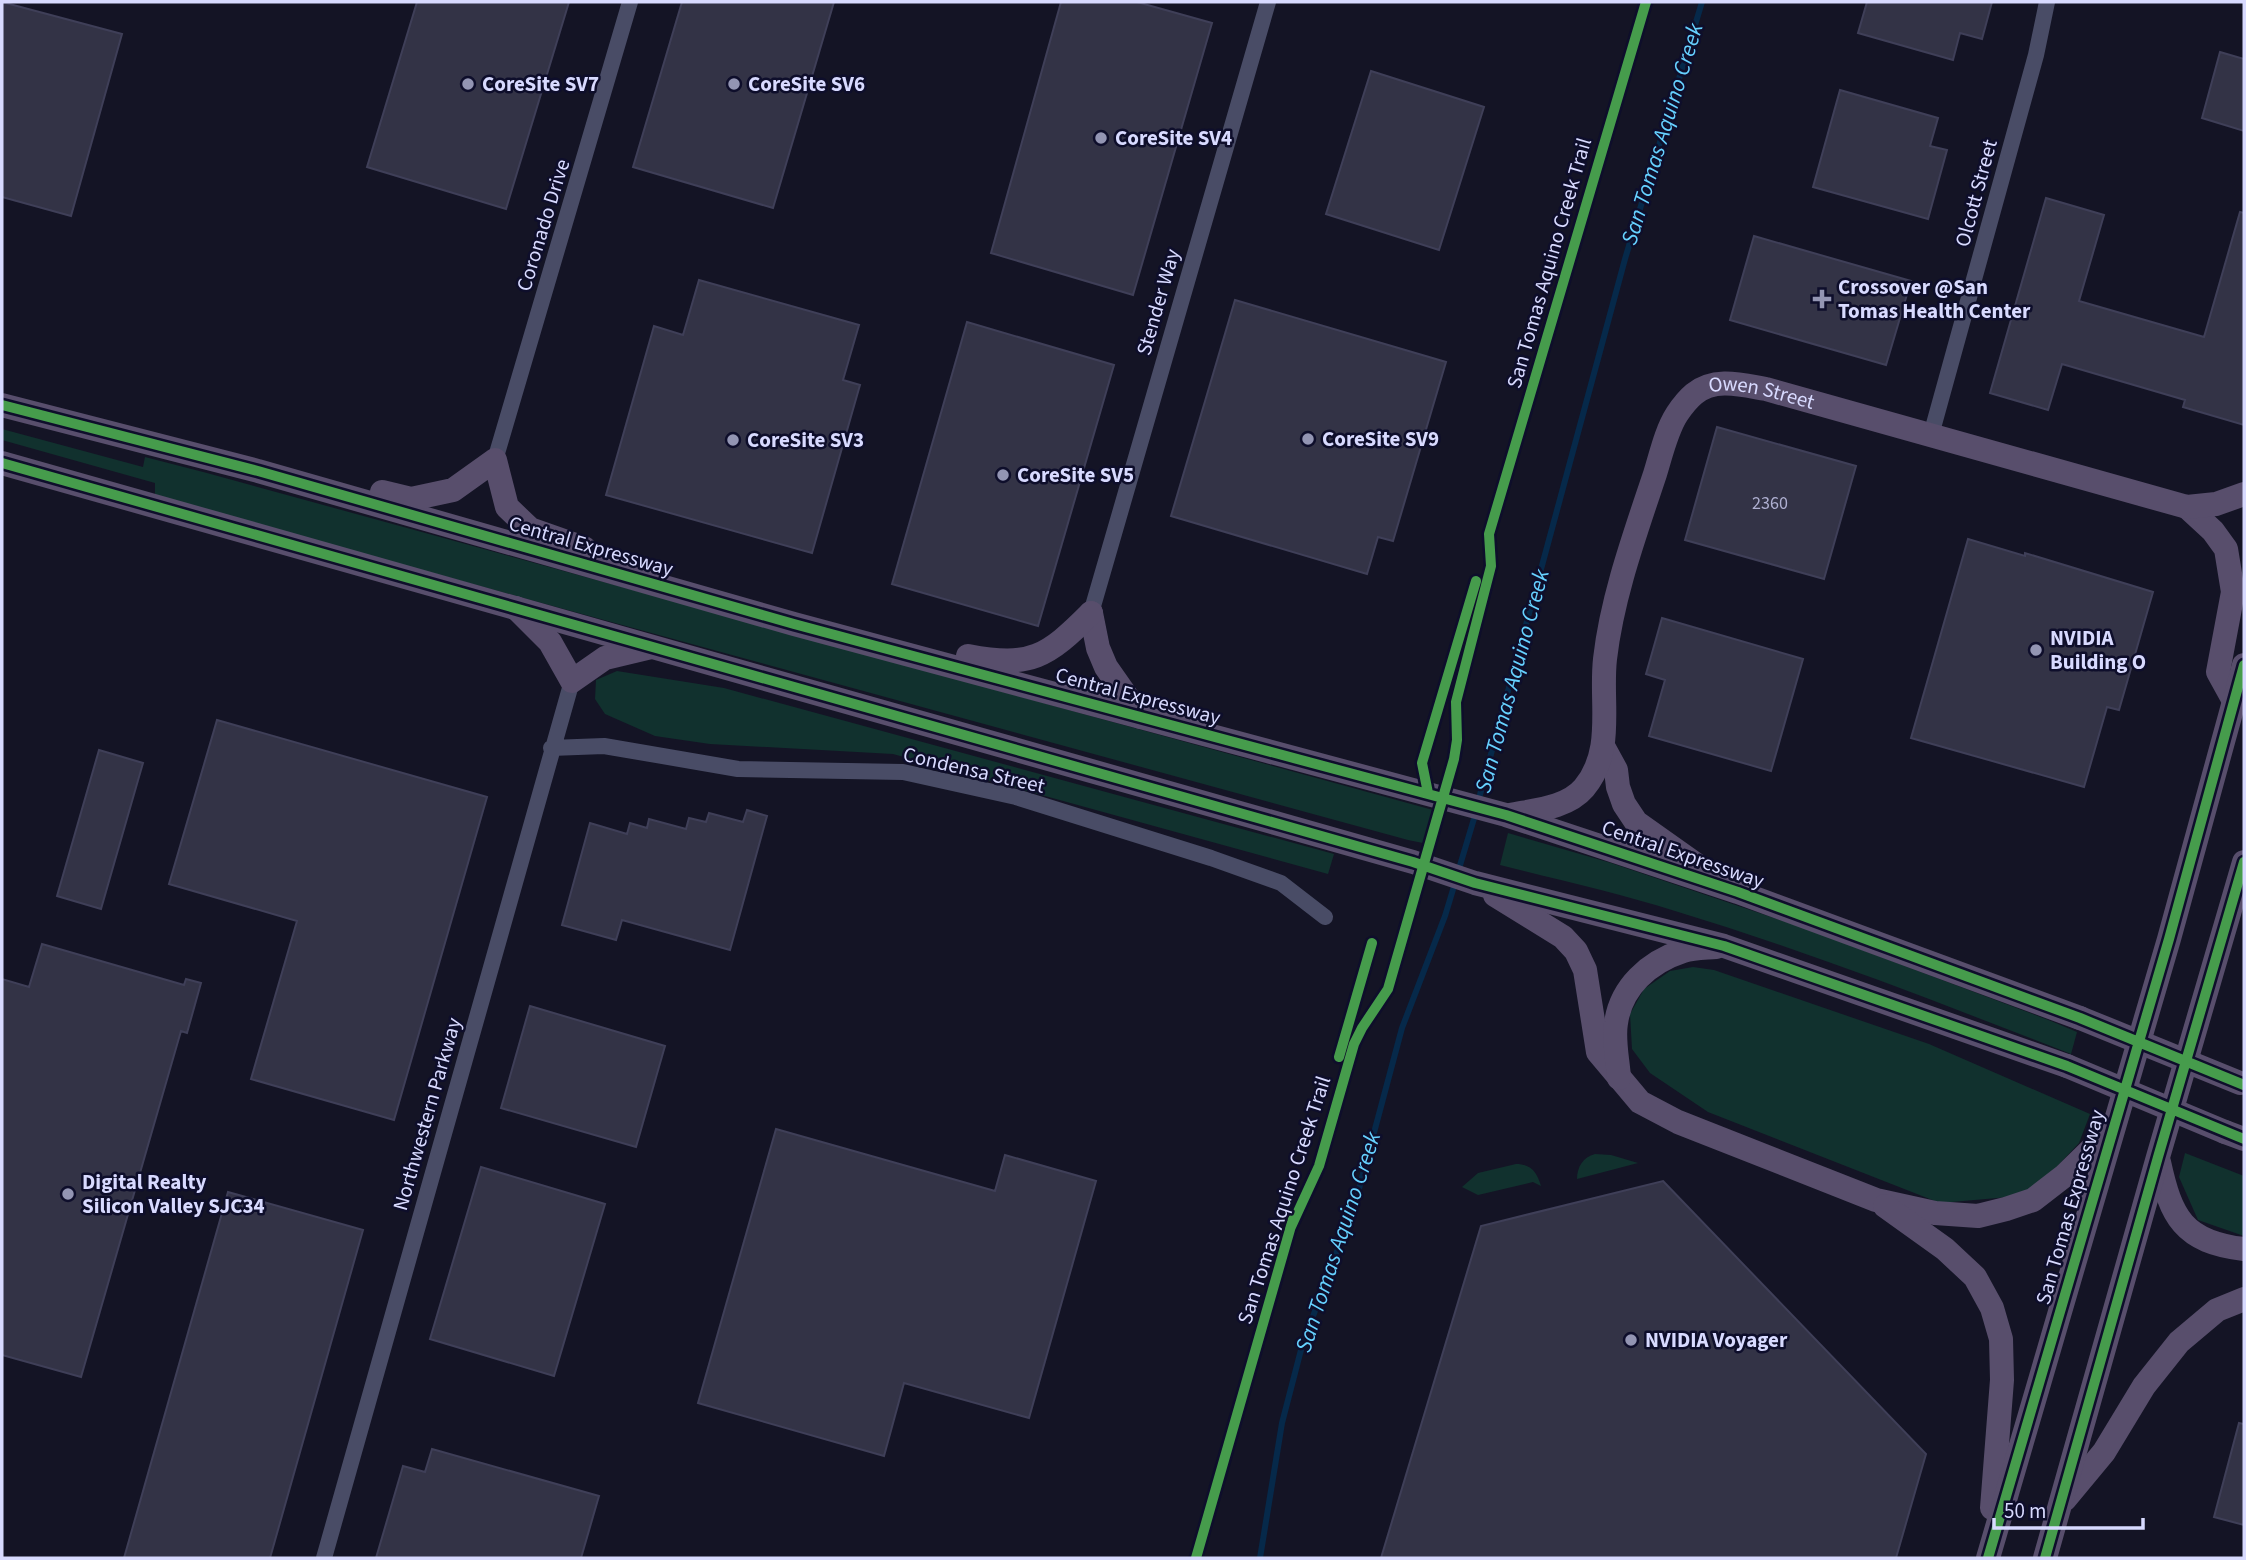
<svg xmlns="http://www.w3.org/2000/svg" width="2246" height="1560" font-family="'Source Sans 3',sans-serif">
	<style>
		.green { fill: #11312e }
		.lines { fill: none; stroke-linecap: round; stroke-linejoin: round }
		.stream { stroke: #06294a; stroke-width: 6 }
		.building { fill: #333346; stroke: #3f3f58; stroke-width: 2 }
		.minor { stroke: #494c66; stroke-width: 16 }
		.trunk { stroke: #584e6c; stroke-width: 24 }
		.trunk-bridge { stroke: #584e6c; stroke-width: 24 }
		.cycleway-casing { stroke: #0e0e2b; stroke-width: 15 }
		.cycleway { stroke: #469c4c; stroke-width: 10 }
		.poi-dot { fill: #9395b3; stroke: #0e0e2b; stroke-width: 2.5 }
		.labels { text-anchor: middle; dominant-baseline: central; stroke-width: 5; stroke-linejoin: round; paint-order: stroke }
		.number-label { font-size: 18px; fill: #afb0d1 }
		.poi-label { font-size: 21px; font-weight: bold; fill: #d8daff; stroke: #0e0e2b; text-anchor: start }
		.street-label { font-size: 21px; fill: #d8daff; stroke: #0e0e2b }
		.water-label { font-size: 23px; font-style: italic; fill: #66d1ff; stroke: #0e0e2b }
	</style>
	<rect width="100%" height="100%" fill="#141425"/>
	<path class="green" d="M2,429L143,467L145,457L207,473L1433,810L1423,843L1408,840L155,497V483L2,440Z
		M617,671L724,688L1334,854L1328,874L893,754L710,744L655,736L605,714L595,699L596,680Z
		M1508,833L1611,863L1801,927L2051,1021L2077,1032L2071,1054C1940,1003 1810,952 1675,911C1618,893 1558,880 1500,865Z
		M1693,967L1714,970L1929,1044L2090,1114L2079,1143L2049,1175L2020,1196L1940,1203L1708,1112L1650,1073L1632,1049L1630,1014L1644,989L1670,971Z
		M2185,1153L2244,1176V1236L2198,1220L2179,1177Z
		M1595,1154L1611,1155L1638,1163L1577,1179C1577,1167 1583,1157 1595,1154Z
		M1516,1164C1531,1164 1537,1172 1541,1186L1533,1182L1478,1195L1462,1187L1478,1173Z"/>
	<g class="lines">
		<path class="stream" d="M1478,802L1625,259L1702,2
			M1458,872L1476,812
			M1260,1558L1282,1423L1302,1346L1356,1200L1402,1028L1445,916L1455,883"/>
	</g>
	<path class="building" d="M2,2L122,34L71,216L2,197Z
		M417,2H569L506,209L367,167Z
		M682,2H834L773,208L633,167Z
		M1061,2H1137L1212,23L1133,295L991,253Z
		M1867,2H1992L1982,39L1960,33L1953,60L1858,33Z
		M2220,52L2244,59V131L2202,118Z
		M1371,71L1484,107L1439,250L1326,214Z
		M1840,90L1938,118L1930,146L1947,150L1928,219L1813,187Z
		M2046,198L2104,215L2079,301L2204,337L2240,212L2244,213V425L2183,407L2185,400L2062,364L2048,410L1990,393Z
		M1754,236L1911,281L1886,365L1730,320Z
		M699,280L859,325L843,380L860,385L812,553L606,495L654,326L683,335Z
		M1235,300L1446,362L1393,541L1378,537L1367,574L1171,516Z
		M967,322L1114,365L1038,626L892,584Z
		M1717,427L1856,466L1824,579L1685,540Z
		M1968,539L2025,556V553L2153,592L2119,710L2107,707L2084,787L1911,738Z
		M1662,618L1803,659L1771,771L1649,736L1665,680L1646,674Z
		M217,720L487,797L394,1120L251,1079L297,921L169,884Z
		M99,750L143,763L101,909L57,896Z
		M747,810L767,816L730,950L622,920L616,940L562,925L590,823L627,834L630,823L647,828L649,819L686,829L689,818L706,822L709,813L743,822Z
		M42,944L184,985L186,979L201,983L187,1033L181,1031L81,1377L2,1355V979L29,987Z
		M530,1006L665,1046L636,1147L501,1108Z
		M776,1129L995,1191L1005,1155L1096,1181L1029,1418L904,1383L884,1456L698,1403Z
		M481,1167L605,1204L554,1376L430,1339Z
		M1663,1181L1926,1454L1896,1558H1381L1481,1226Z
		M228,1192L363,1230L270,1558H124Z
		M2239,1423L2244,1424V1525L2214,1517Z
		M432,1449L599,1496L581,1558H376L403,1466L425,1472Z"/>
	<g class="lines">
		<path class="minor" d="M1931,435L2036,55L2047,2
			M495,460L630,2
			M1091,613L1268,2
			M551,748L604,746L738,769L903,772L1016,797L1211,858L1281,883L1325,917
			M324,1558L572,681"/>
		<g class="trunk">
			<path d="M2,405L258,471L794,624L1506,815L1738,892L2080,1018"/>
			<path d="M2,463L1413,862L1475,883L1724,946L2067,1066"/>
			<path d="M382,492L411,499L453,490L495,460L507,507L530,529L584,548"/>
			<path d="M2187,507L2213,531L2226,549L2233,592L2218,672L2234,701"/>
			<path d="M516,608L550,642L572,681L605,658L651,647"/>
			<path d="M1091,613L1098,648L1106,667L1141,717"/>
			<path d="M968,656C1031,668 1047,657 1091,613"/>
			<path d="M1604,748L1616,770L1618,787L1624,804L1636,822L1708,873"/>
			<path id="s1" d="M1510,815C1535,810 1567,808 1584,788C1615,751 1600,703 1605,659C1612,597 1635,534 1655,474C1661,455 1666,431 1677,414C1681,408 1688,399 1694,394C1715,377 1742,385 1766,389L2187,507L2216,504L2244,494"/>
			<path d="M1495,895L1563,937L1576,951L1585,970L1598,1052L1640,1102L1678,1122L1876,1200L1935,1213L1978,1216L2006,1209L2033,1200L2064,1176L2111,1130"/>
			<path d="M1619,1078C1618,1061 1613,1040 1616,1023C1621,987 1649,962 1683,951C1693,948 1705,948 1716,947"/>
			<path d="M2225,1132L2244,1139"/>
			<path d="M2159,1162C2171,1217 2183,1242 2244,1249"/>
			<path d="M1885,1206L1945,1249L1975,1277L1992,1308L2001,1339L2002,1380L1992,1508"/>
			<path d="M2065,1499L2104,1452L2144,1386L2179,1342L2217,1310L2244,1299"/>
			<path d="M1988,1558L2169,939L2244,665"/>
			<path d="M2045,1558L2158,1157L2244,862"/>
		</g>
		<path class="trunk-bridge" d="M2080,1018L2240,1083
			M2067,1066L2225,1132"/>
		<g class="cycleway-casing">
			<path id="cycleway" d="M2,405L258,471L794,624L1506,815L1738,892L2080,1018L2244,1085
				M2,463L1413,862L1475,883L1724,946L2067,1066L2244,1139
				M1428,793L1422,763L1476,581
				M1339,1057L1372,943
				M1290,1229L1319,1166L1354,1044L1362,1028L1388,989L1454,759L1457,740L1456,702L1491,566L1489,534L1646,2
				M1196,1558L1293,1219
				M1988,1558L2169,939L2244,665
				M2045,1558L2158,1157L2244,862"/>
		</g>
		<use href="#cycleway" class="cycleway"/>
	</g>
	<g class="poi-dot">
		<circle cx="468" cy="84" r="7"/>
		<circle cx="734" cy="84" r="7"/>
		<circle cx="1101" cy="138" r="7"/>
		<path d="M1818.5 288.5h7v7h7v7h-7v7h-7v-7h-7v-7h7z"/>
		<circle cx="1308" cy="439" r="7"/>
		<circle cx="733" cy="440" r="7"/>
		<circle cx="1003" cy="475" r="7"/>
		<circle cx="2036" cy="650" r="7"/>
		<circle cx="68" cy="1194" r="7"/>
		<circle cx="1631" cy="1340" r="7"/>
	</g>
	<g class="labels">
		<g class="number-label">
			<text x="1770" y="503">2360</text>
		</g>
		<g class="poi-label">
			<text x="482" y="84">CoreSite SV7</text>
			<text x="748" y="84">CoreSite SV6</text>
			<text x="1115" y="138">CoreSite SV4</text>
			<text x="1838" y="287">Crossover @San<tspan x="1838" dy="24">Tomas Health Center</tspan></text>
			<text x="1322" y="439">CoreSite SV9</text>
			<text x="747" y="440">CoreSite SV3</text>
			<text x="1017" y="475">CoreSite SV5</text>
			<text x="2050" y="638">NVIDIA<tspan x="2050" dy="24">Building O</tspan></text>
			<text x="82" y="1182">Digital Realty<tspan x="82" dy="24">Silicon Valley SJC34</tspan></text>
			<text x="1645" y="1340">NVIDIA Voyager</text>
		</g>
		<g class="street-label">
			<text transform="translate(1976 193) rotate(-75)">Olcott Street</text>
			<text transform="translate(543 225) rotate(-73)">Coronado Drive</text>
			<text transform="translate(1549 263) rotate(-74)">San Tomas Aquino Creek Trail</text>
			<text transform="translate(1158 302) rotate(-74)">Stender Way</text>
			<text stroke="none"><textPath href="#s1" startOffset="567">Owen Street</textPath></text>
			<text transform="translate(591 546) rotate(16)">Central Expressway</text>
			<text transform="translate(1138 696) rotate(15)">Central Expressway</text>
			<text transform="translate(974 770) rotate(13)">Condensa Street</text>
			<text transform="translate(1683 854) rotate(19)">Central Expressway</text>
			<text transform="translate(427 1114) rotate(-74)">Northwestern Parkway</text>
			<text transform="translate(1284 1200) rotate(-72)">San Tomas Aquino Creek Trail</text>
			<text transform="translate(2070 1207) rotate(-74)">San Tomas Expressway</text>
		</g>
		<g class="water-label">
			<text transform="translate(1662 134) rotate(-73)">San Tomas Aquino Creek</text>
			<text transform="translate(1512 681) rotate(-75)">San Tomas Aquino Creek</text>
			<text transform="translate(1338 1242) rotate(-72)">San Tomas Aquino Creek</text>
		</g>
	</g>
	<rect width="2246" height="1560" fill="none" stroke="#d8daff" stroke-width="7"/>
	<path d="M1994 1518v10h149v-10" fill="none" stroke="#d8daff" stroke-width="3.5"/>
	<text x="2004" y="1518" font-size="21" fill="#d8daff" stroke="#0e0e2b" stroke-width="5" paint-order="stroke">50 m</text>
</svg>
